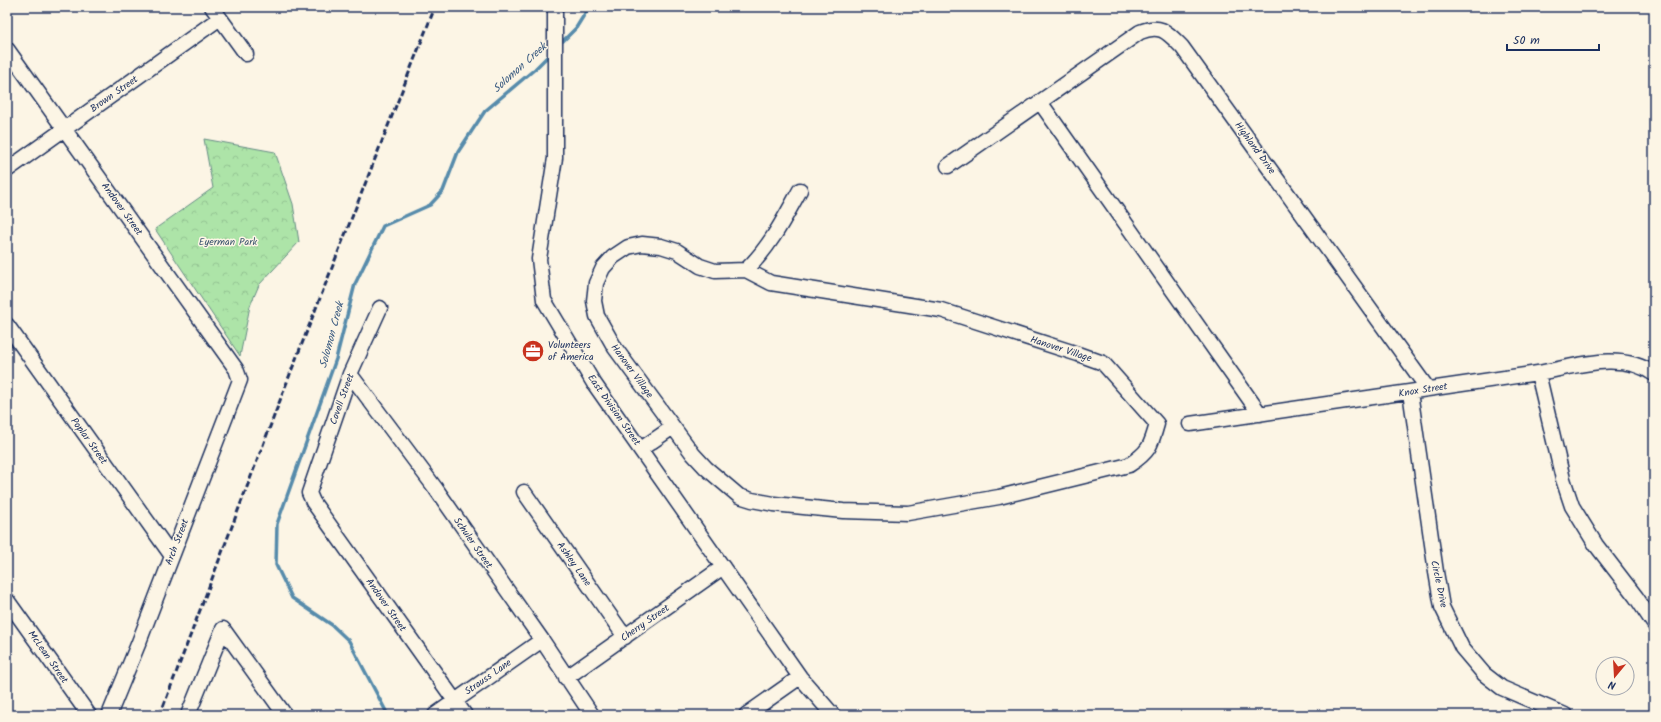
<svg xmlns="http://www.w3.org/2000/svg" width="1661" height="722" font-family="Kalam,sans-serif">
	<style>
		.forest { fill: url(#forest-crowns); stroke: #648a83 }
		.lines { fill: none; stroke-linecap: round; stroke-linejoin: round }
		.stream { stroke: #578bab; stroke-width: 3.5 }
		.street-casing { stroke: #1b2f5e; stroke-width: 17 }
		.street { stroke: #fcf5e5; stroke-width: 14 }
		.rail { stroke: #1b2f5e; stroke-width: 3; stroke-dasharray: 6 3; stroke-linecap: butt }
		.labels { text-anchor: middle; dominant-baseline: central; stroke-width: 3; stroke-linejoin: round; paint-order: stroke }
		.street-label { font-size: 10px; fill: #1b2f5e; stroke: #fcf5e5 }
		.park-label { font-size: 10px; fill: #38536d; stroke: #fcf5e5 }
		.poi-label { font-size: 10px; fill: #1b2f5e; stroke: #fcf5e5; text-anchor: start }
		.water-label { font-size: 11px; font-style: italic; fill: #34567e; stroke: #fcf5e5 }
	</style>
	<defs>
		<pattern id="forest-crowns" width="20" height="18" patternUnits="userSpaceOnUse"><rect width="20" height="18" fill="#ade4a8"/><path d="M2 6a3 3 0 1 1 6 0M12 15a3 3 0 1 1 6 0" fill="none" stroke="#94c493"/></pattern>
	</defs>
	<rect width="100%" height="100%" fill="#fcf5e5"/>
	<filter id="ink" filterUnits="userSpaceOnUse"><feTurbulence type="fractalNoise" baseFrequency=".025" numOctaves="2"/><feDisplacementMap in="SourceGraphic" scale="8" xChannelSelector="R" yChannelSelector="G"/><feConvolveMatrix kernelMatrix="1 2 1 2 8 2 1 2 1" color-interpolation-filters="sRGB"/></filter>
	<g filter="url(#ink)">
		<path class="forest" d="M204,139L275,152L293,204L299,242L259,285L250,306L240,356L155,229L213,188Z"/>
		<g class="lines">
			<path class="stream" d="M559,45L576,28L589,7
				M388,715L349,641L332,625L292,598L276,565L277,524L336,359L355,284L383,226L430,205L443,191L458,152L485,111L535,69L550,54"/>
			<g class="street-casing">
				<path id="street" d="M212,7L246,54
					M555,7V158L539,259L544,300L593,382L800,677L833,715
					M7,49L236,369L240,380L139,642L109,715
					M1040,102L1260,414
					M948,166L1140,32C1161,23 1168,33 1182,47L1428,389
					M7,170L220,18
					M642,244L661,246L677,251L700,266L715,271L746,270L771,283L941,310L1078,354L1103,363L1157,424C1151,446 1149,452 1129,465L999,497L908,513L843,511L774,504L752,500L739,496L706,468L693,454L615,348L597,316L594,301L596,283L603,268L613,257L628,247Z
					M746,270C770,247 784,219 800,190
					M380,308L350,374L309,493L313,502L465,715
					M7,325L172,556
					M1538,373L1563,479L1572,506L1596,545L1636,597L1654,624
					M350,374L436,489L542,640L592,715
					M1410,392L1436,572L1442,607L1462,648L1484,674L1502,688L1565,715
					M1190,424L1538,373C1574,367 1621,350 1654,374
					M641,449L673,427
					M524,492L625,637
					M7,600L89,715
					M223,629L285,715
					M566,678L723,567
					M188,715L223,629
					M435,715L542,640
					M746,715L800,677"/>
			</g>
			<use href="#street" class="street"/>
			<path class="rail" d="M160,715L292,369L435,7"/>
		</g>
	</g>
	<defs>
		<g id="office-disc" transform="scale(1.15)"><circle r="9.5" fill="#c8321e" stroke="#fcf5e5"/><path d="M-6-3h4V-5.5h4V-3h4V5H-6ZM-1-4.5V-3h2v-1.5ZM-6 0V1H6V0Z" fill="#fff"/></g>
	</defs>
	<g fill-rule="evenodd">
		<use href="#office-disc" x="533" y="351"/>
	</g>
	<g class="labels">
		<g class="street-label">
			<text transform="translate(114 94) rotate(-35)">Brown Street</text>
			<text transform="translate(1255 148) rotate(54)">Highland Drive</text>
			<text transform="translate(122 209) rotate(54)">Andover Street</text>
			<text transform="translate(1061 349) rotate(18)">Hanover Village</text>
			<text transform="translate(632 371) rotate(54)">Hanover Village</text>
			<text transform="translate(1423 390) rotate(-9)">Knox Street</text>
			<text transform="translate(342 399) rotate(-70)">Covell Street</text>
			<text transform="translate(614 410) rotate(55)">East Division Street</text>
			<text transform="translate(89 441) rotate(54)">Poplar Street</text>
			<text transform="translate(177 542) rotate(-69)">Arch Street</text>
			<text transform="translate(473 543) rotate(55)">Schuler Street</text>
			<text transform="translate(574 564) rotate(55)">Ashley Lane</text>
			<text transform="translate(1439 584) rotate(78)">Circle Drive</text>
			<text transform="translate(386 605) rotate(55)">Andover Street</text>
			<text transform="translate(645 623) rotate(-35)">Cherry Street</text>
			<text transform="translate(48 657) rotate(55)">McLean Street</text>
			<text transform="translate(488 677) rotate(-35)">Strauss Lane</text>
		</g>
		<g class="park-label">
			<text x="228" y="242">Eyerman Park</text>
		</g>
		<g class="poi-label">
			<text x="548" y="345">Volunteers<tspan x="548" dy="12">of America</tspan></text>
		</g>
		<g class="water-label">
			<text transform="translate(520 68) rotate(-42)">Solomon Creek</text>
			<text transform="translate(332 335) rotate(-75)">Solomon Creek</text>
		</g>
	</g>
	<rect width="1661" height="722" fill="none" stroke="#fcf5e5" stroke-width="24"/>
	<rect x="12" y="12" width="1637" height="698" fill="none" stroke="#1b2f5e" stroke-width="1.5" filter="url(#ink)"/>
	<g transform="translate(1615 676) rotate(198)"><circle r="19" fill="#fcf5e5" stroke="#a2a6af"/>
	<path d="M0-3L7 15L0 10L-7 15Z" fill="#c8321e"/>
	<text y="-6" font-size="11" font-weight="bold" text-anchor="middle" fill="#1b2f5e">N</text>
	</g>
	<path d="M1507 44v6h92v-6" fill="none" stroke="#1b2f5e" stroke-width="2"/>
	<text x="1513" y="44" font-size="12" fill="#1b2f5e" stroke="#fcf5e5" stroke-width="3" paint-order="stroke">50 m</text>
</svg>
